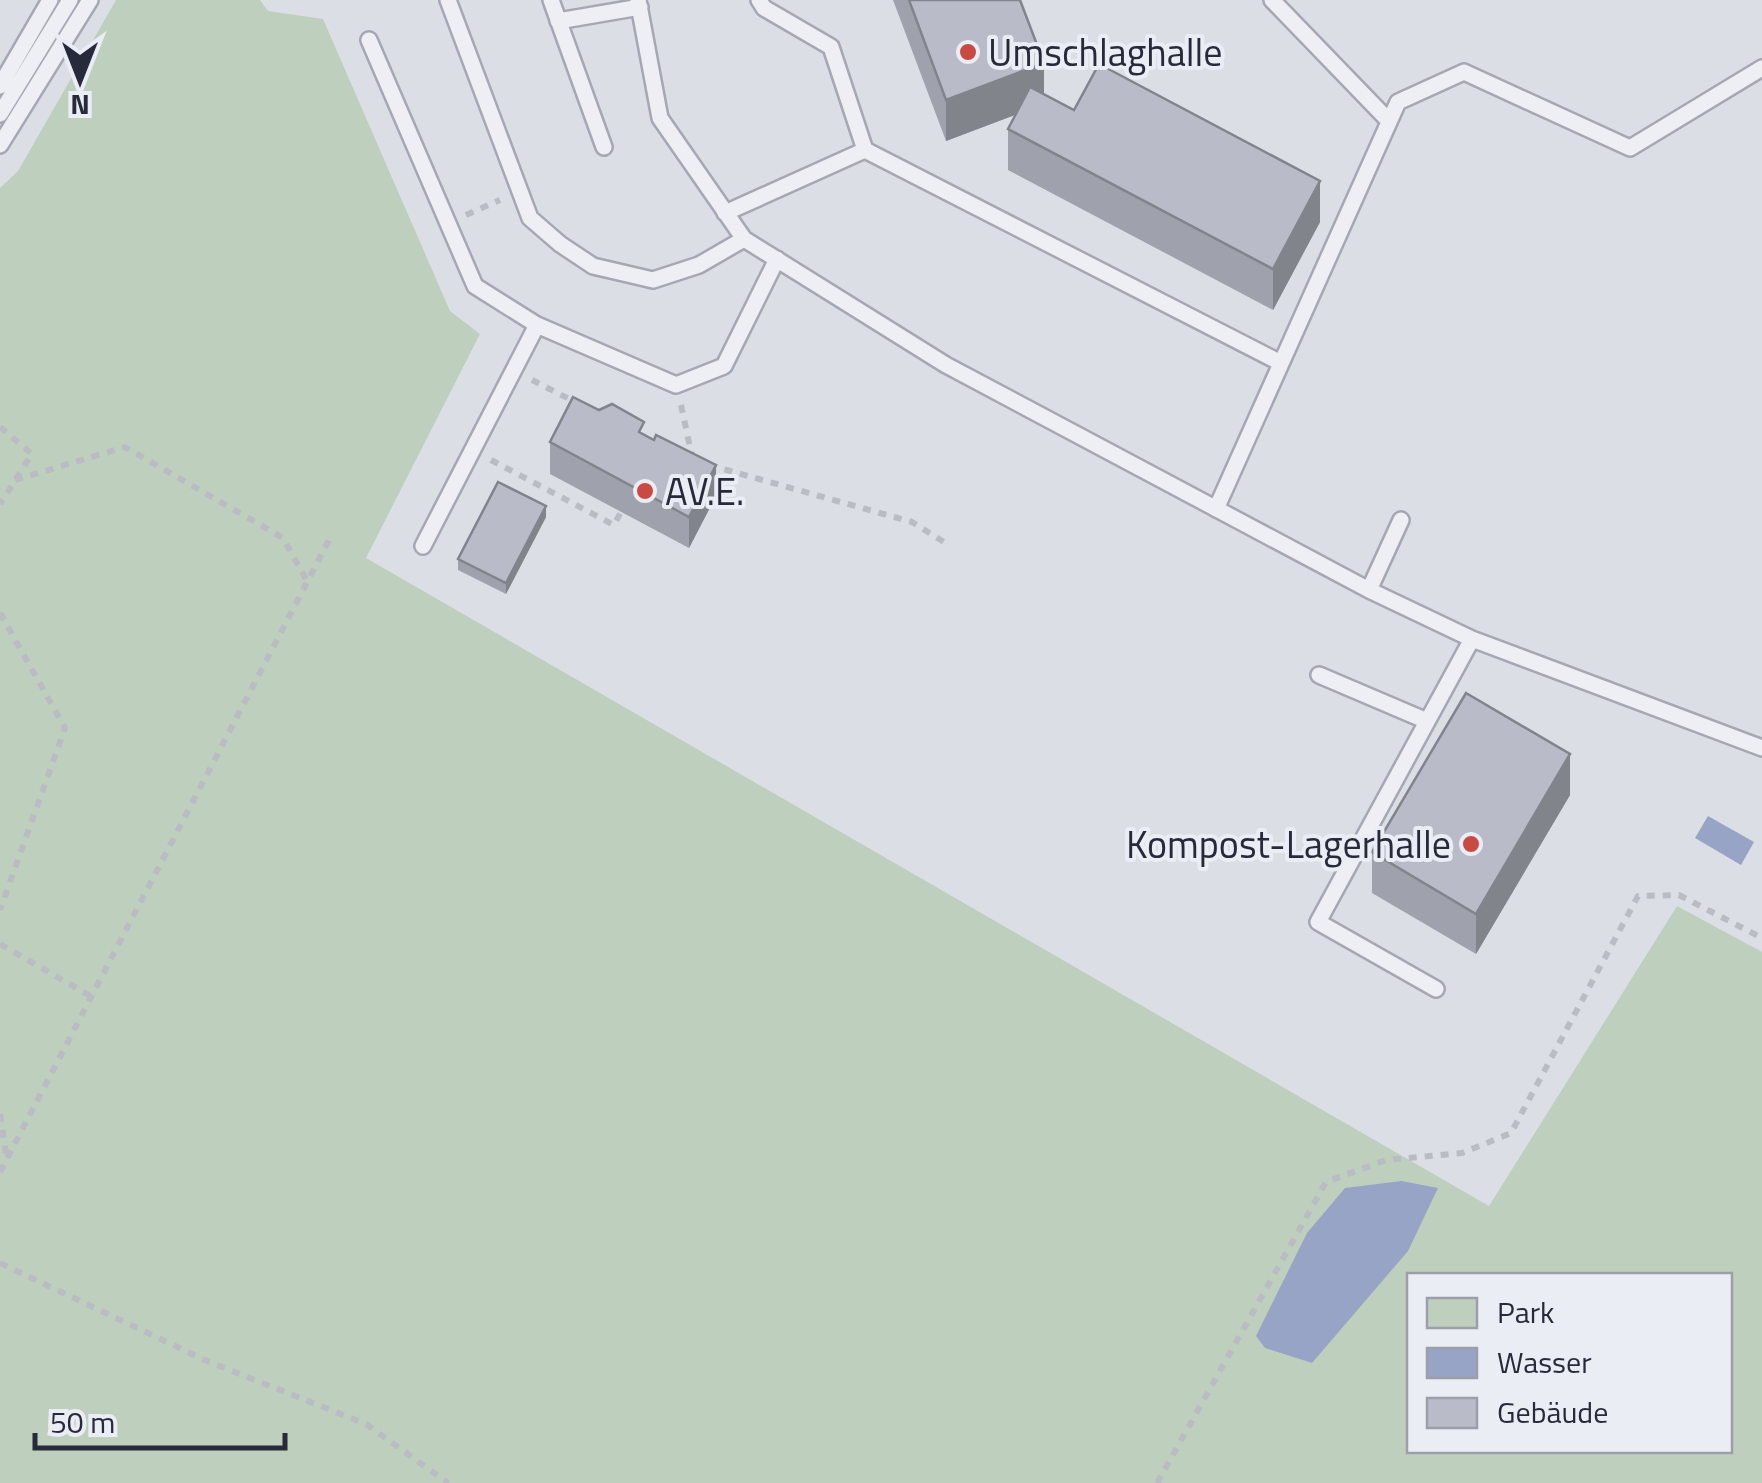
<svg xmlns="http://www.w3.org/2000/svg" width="1762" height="1483" font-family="'Titillium Web',sans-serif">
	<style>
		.green { fill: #becfbd; fill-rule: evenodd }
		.water { fill: #97a4c5 }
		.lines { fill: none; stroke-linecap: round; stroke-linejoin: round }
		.service-casing { stroke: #a5a8b3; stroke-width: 20 }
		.path { stroke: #babcc4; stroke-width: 6; stroke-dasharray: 8 8; stroke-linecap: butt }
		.service { stroke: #eeeff4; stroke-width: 15 }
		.wall { fill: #9fa2ac }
		.shaded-wall { fill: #82848c }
		.building { fill: #b9bcc8; stroke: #82848c; stroke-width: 2.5 }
		.poi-dot { fill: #c94a42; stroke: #ebedf4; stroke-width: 4 }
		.labels { text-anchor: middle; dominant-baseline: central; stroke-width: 8; stroke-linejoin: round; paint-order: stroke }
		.poi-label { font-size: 38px; fill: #262a3b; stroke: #ebedf4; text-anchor: start }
	</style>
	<rect width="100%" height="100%" fill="#dcdee6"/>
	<path class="green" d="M116,0H260L268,11L323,19L450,311L480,334L366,558L1489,1206L1677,906L1762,952V1483H0V188L18,171ZM1410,1276H1730V1450H1410Z"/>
	<path class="water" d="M1708,816L1754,842L1741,865L1695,838Z
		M1401,1181L1438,1188L1408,1251L1312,1363L1265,1348L1256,1336L1307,1233L1345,1188Z"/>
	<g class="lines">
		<g class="service-casing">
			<path id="service" d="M448,0L530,218L560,244L593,266L653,280L699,265L744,239
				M551,0L604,147
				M638,0L660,118L744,239L946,365L1369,590L1472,639L1762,748
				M1272,0L1387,119
				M558,21L640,7
				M369,40L475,286L537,325L676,385L724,366L777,259
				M0,86L50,0
				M0,114L70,0
				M0,145L90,0
				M865,150L1281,363
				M725,213L865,150L831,47L764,8L759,0
				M1216,509L1398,102L1464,72L1630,148L1762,68
				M423,546L537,325
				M1369,590L1401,520
				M1319,675L1427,721
				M1436,989L1318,922L1472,639"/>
		</g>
		<path class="path" d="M466,215L500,200
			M532,380L579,404
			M681,405L693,461
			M0,427L32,454L0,504
			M491,460L614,525L621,512
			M709,465L912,522L947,544
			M15,480L125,447L283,538L307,581
			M0,613L65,728L0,910
			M0,944L92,997
			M0,1114L7,1160
			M0,1172L329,540
			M0,1263L207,1361L366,1424L448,1483
			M1157,1483L1326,1182L1386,1160L1462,1153L1511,1133L1638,896L1679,895L1762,938"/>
		<use href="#service" class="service"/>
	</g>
	<path class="wall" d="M893,0H1020L1044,94L1074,110L1320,222L1273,310L1008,170V129L1015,115L946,141Z
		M644,434L716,496L689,548L550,474V442Z
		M546,517L506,594L458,570V559Z
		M1570,795L1476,954L1372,893V852Z"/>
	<path class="shaded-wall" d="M1044,63V104L946,141V100Z
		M1320,181V222L1273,310V269Z
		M716,465V496L689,548V517Z
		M546,506V517L506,594V583Z
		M1570,754V795L1476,954V914Z"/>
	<path class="building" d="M909,0H1020L1044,63L946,100Z
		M1099,64L1320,181L1273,269L1008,129L1030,87L1074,110Z
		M573,397L599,410L612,404L644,422L639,432L654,440L656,435L716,465L689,517L550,442Z
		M498,482L546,506L506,583L458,559Z
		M1466,693L1570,754L1476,914L1372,852Z"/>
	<g class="poi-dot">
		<circle cx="968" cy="52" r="10"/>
		<circle cx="645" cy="491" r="10"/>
		<circle cx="1471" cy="844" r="10"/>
	</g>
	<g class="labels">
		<g class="poi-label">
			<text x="988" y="52">Umschlaghalle</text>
			<text x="665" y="491">AV.E.</text>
			<text x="1451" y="844" text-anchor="end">Kompost-Lagerhalle</text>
		</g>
	</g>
	<rect x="1407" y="1273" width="325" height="180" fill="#ebedf4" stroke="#9c9faa" stroke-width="2.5"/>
	<rect x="1427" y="1298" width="50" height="30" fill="#becfbd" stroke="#9c9faa" stroke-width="2.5"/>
	<text x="1497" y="1323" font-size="30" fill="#262a3b">Park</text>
	<rect x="1427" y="1348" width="50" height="30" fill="#97a4c5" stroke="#9c9faa" stroke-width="2.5"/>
	<text x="1497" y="1373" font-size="30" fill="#262a3b">Wasser</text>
	<rect x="1427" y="1398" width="50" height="30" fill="#b9bcc8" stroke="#9c9faa" stroke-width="2.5"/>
	<text x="1497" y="1423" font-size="30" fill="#262a3b">Gebäude</text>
	<g transform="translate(80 80) rotate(180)" stroke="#ebedf4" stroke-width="8" paint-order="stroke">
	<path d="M0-8L18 38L0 25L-18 38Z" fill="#262a3b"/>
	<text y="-15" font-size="28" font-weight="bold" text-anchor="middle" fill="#262a3b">N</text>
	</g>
	<path d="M35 1433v15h250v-15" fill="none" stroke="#262a3b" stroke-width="5"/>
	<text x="50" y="1433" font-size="30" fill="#262a3b" stroke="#ebedf4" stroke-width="8" paint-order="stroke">50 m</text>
</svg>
